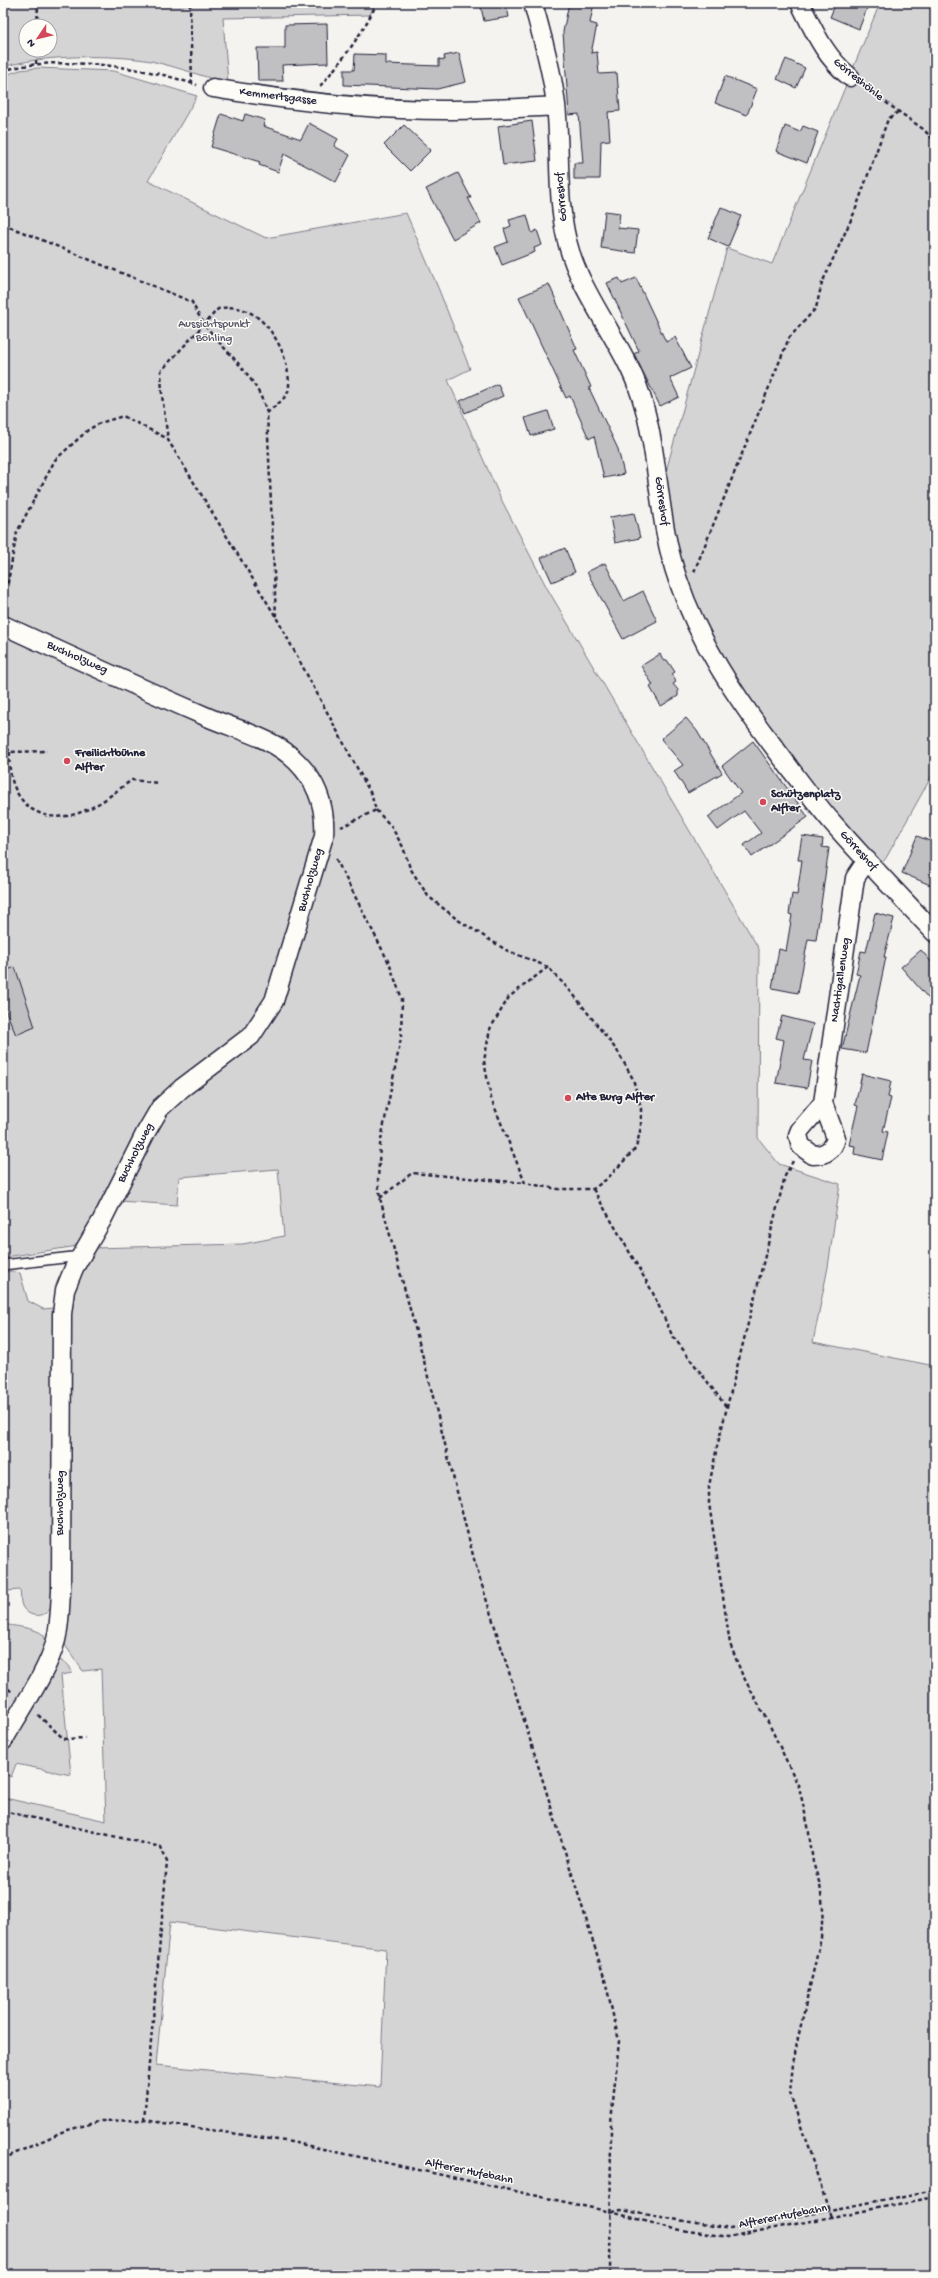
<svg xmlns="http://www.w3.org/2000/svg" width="938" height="2278" font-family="'Gochi Hand',sans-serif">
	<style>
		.green { fill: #d5d4d5; stroke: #7c7b88; fill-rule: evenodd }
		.building { fill: #c0bfc2; stroke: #22223b }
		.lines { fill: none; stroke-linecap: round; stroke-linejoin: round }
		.lane-casing { stroke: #22223b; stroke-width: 12 }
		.street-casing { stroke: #22223b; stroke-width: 21 }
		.path { stroke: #22223b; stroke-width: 2.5; stroke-dasharray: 4 3; stroke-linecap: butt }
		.lane { stroke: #fdfcf7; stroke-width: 9 }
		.street { stroke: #fdfcf7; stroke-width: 18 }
		.poi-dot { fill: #d1495b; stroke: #fdfcf7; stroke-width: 1.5 }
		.labels { text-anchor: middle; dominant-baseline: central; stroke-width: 3; stroke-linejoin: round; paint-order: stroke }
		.street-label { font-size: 12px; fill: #22223b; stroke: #fdfcf7 }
		.park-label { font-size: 12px; fill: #585769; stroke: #fdfcf7 }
		.poi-label { font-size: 12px; font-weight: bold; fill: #22223b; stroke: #fdfcf7; text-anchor: start }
	</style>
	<rect width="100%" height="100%" fill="#f4f3ef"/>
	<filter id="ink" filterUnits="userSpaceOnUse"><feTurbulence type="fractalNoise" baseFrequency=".025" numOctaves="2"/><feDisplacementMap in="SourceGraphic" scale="8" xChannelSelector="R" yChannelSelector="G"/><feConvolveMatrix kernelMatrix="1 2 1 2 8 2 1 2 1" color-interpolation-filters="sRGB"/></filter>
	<g filter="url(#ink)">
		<path class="green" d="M3,3H375L370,15L223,18L228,84C203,76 177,67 151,61C112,54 41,55 3,67ZM26,26H50V50H26Z
			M880,3H935V770L886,858L876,870L831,820L691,614L660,493L727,248L772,264Z
			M37,68L114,71L197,96L148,181L266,238L406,213L439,290L470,369L448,380L500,497L547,588L759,949L758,1138L779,1164L840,1184L828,1267L813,1342L935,1366V2275H3V1788L6,1789L5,1798L106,1821L101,1669L83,1671L65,1645V1628L70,1297L78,1246L12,1256L3,1259V76L20,70ZM278,1169L284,1236L243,1244L93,1248L119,1201L177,1205L179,1177ZM170,1922L386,1949L380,2087L156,2065Z
			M10,1271L20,1273L28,1301L43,1309L54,1308V1594C53,1598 53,1603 51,1607C45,1619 28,1618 22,1606C20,1602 21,1595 20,1590L6,1591L5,1554H3V1273Z
			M3,1624C12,1626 39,1628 44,1636C54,1650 12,1714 3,1730Z
			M56,1660C65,1661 70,1664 72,1673L61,1675L71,1775L16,1764L11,1777L3,1773V1757Z"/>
		<path class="building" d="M480,3H506L509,17L484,21Z
			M569,3H594L590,23L597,25L591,53L597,52L599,74L617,73L620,111L608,112L610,140L601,141L600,179H574V163H583L579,114L569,115L563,32Z
			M836,3H869L859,29L830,17Z
			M327,24L328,63L282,65L283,81H258L257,48H285V25Z
			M459,53L466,82L437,89L344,85V70H354L355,54L386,55V64L439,66V59L445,60L444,56Z
			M786,59L805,68L796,88L777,79Z
			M725,76L757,89L747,115L715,103Z
			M221,114L243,121L245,114L265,120L263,126L301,139L309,123L338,139L334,146L350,155L336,182L284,154L278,172L259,165L260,162L211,147Z
			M532,121L537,161L503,165L498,126Z
			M404,125L431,150L410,171L384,145Z
			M785,126L800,132L803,126L818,132L807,163L776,151Z
			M458,173L471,198H468L481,223L453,239L426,189Z
			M721,207L741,216L728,247L708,238Z
			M605,211L620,213L618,228L638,230L635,253L601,248Z
			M527,215L532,233L537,230L542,245L534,248L535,252L502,265L495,247L508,242L504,229L511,226L509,220Z
			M619,278L622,284L636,278L666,342L675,337L691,368L670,378L679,397L660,406L634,354L639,351L607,283Z
			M549,284L577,349L574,350L591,387L589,388L618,449L624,474L604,478L594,436L589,439L570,396L566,398L519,297Z
			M498,384L503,396L465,413L460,401Z
			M548,411L554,429L531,436L525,418Z
			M634,513L640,538L615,543L610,517Z
			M565,548L575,572L552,582L541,558Z
			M605,563L624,601L643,591L657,621L623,639L587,572Z
			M660,654L664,661L667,660L675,672L672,674L676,682L673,684L678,690V696L661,706L650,687L653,685L641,666Z
			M686,718L697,731L722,773L688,793L674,771L683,765L661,739Z
			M753,741L808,817L752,857L744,845L761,833L744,811L718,830L708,817L741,793L722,766Z
			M802,836L823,839L822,847L829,848L816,940L808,939L798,993L772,988L779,949L786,951L792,915L789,914L792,894L797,895L802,860H798Z
			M917,836L935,843V887L902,873Z
			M875,913L894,918L884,957H886L866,1053L842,1049L860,975L856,974L861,951L866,952Z
			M921,950L935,966V1006L901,967Z
			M15,967L35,1027L16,1035L3,1004V972Z
			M782,1016L813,1024L804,1060L812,1061L807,1088L776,1083L784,1040L776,1038Z
			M862,1074L891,1081L888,1097L891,1098L883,1131L888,1132L882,1160L854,1154L855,1146L849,1145L858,1106L855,1105Z"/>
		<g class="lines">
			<g class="lane-casing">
				<path id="lane" d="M3,1265L81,1256"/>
			</g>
			<g class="street-casing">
				<path id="street" d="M533,3C542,37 552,70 556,105C561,150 556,197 567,241C581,297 623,341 641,396C660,456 657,521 678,580C699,642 735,696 774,747C793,772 811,798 832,822C865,860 900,896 935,933
					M800,3C814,31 825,57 850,77
					M213,88C290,101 368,110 446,110C483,110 519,108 556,106
					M3,625C70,656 138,687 205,716C236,730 273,737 297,762C318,783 326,807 324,836L274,1001L251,1036L182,1088L160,1108L146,1132L102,1220L74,1268L65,1290L62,1314L61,1591C60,1607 60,1624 56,1640C47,1674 20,1710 3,1741
					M823,1103L836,1138C833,1150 825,1155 813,1155L801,1146L798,1135L800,1130L823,1103L855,878L867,860"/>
			</g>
			<path class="path" d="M190,3L192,83
				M37,26L38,3
				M36,64L37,50
				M3,71C43,57 117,64 159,74C172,77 184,81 197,85
				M320,86C343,60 362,34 377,3
				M863,86L923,129L935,141
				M3,224L192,302C211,346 253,364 267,413L276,617
				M267,413C272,408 283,401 287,394C291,387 288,375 287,367C280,336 254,299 218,309L161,371L162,395L168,440L276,617L371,794L376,810L341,827
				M694,572L789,338L816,308L822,283L855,211L888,119L898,112
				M3,589L8,582L17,532L55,460L88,430L100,423L123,416L168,439
				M3,742L10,752L47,751
				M10,752C5,800 40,831 86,810C103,803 117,790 132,780L159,783
				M376,810L391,826L403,847L410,868L428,896L458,920L506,950L548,967L573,994L618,1052L633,1079L641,1108V1127L636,1148L607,1179L593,1189H557L525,1183L491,1098L484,1061L490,1029L509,997L548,967
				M336,859L389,963L402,999L401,1038L380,1145L378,1180L380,1198L424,1361L475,1563L605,1980L619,2041L611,2122L610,2275
				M793,1161L785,1176L717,1447L709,1486V1503L730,1644L742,1674L769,1724L799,1787L808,1826L813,1862L820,1885L823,1908L821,1938L798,2038L793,2064L790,2093L831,2217
				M593,1189L652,1291L672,1335L728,1409
				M380,1198L412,1173L525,1183
				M3,1684L13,1693
				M38,1715L64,1739L85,1738
				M3,1811L161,1847L167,1862L144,2120
				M3,2159L64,2131L101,2121L144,2120L291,2142L611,2212L675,2229L728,2237L935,2197
				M612,2212L621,2210L730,2229L935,2190"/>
			<use href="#lane" class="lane"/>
			<use href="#street" class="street"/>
		</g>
	</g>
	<g class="poi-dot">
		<circle cx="67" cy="761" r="4"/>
		<circle cx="763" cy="802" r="4"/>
		<circle cx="568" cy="1098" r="4"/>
	</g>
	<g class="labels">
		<g class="street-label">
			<text transform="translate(858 80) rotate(39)">Görreshöhle</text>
			<text transform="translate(278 97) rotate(7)">Kemmertsgasse</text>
			<text transform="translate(562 197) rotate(-95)">Görreshof</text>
			<text transform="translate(661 501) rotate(82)">Görreshof</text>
			<text transform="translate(77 658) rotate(24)">Buchholzweg</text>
			<text transform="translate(858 851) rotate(47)">Görreshof</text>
			<text transform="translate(311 880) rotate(-74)">Buchholzweg</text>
			<text transform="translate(841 980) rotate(-82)">Nachtigallenweg</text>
			<text transform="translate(136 1153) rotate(-63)">Buchholzweg</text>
			<text transform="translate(61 1503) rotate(-90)">Buchholzweg</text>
			<text transform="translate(469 2172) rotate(12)">Alfterer Hufebahn</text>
			<text transform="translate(783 2217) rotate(-11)">Alfterer Hufebahn</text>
		</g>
		<g class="park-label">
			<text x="214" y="325">Aussichtspunkt<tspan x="214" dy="14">Böhling</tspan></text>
		</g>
		<g class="poi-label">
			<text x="75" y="754">Freilichtbühne<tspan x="75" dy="14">Alfter</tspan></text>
			<text x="771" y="795">Schützenplatz<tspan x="771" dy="14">Alfter</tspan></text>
			<text x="576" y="1098">Alte Burg Alfter</text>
		</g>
	</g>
	<rect width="938" height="2278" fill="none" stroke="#fdfcf7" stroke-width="16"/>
	<rect x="8" y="8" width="922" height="2262" fill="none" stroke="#22223b" stroke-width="1.5" filter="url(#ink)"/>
	<g transform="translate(38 38) rotate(235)"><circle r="19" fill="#fdfcf7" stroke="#a5a5ac"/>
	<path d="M0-3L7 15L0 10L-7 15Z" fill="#d1495b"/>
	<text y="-6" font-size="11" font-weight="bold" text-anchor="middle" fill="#22223b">N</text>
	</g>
</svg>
